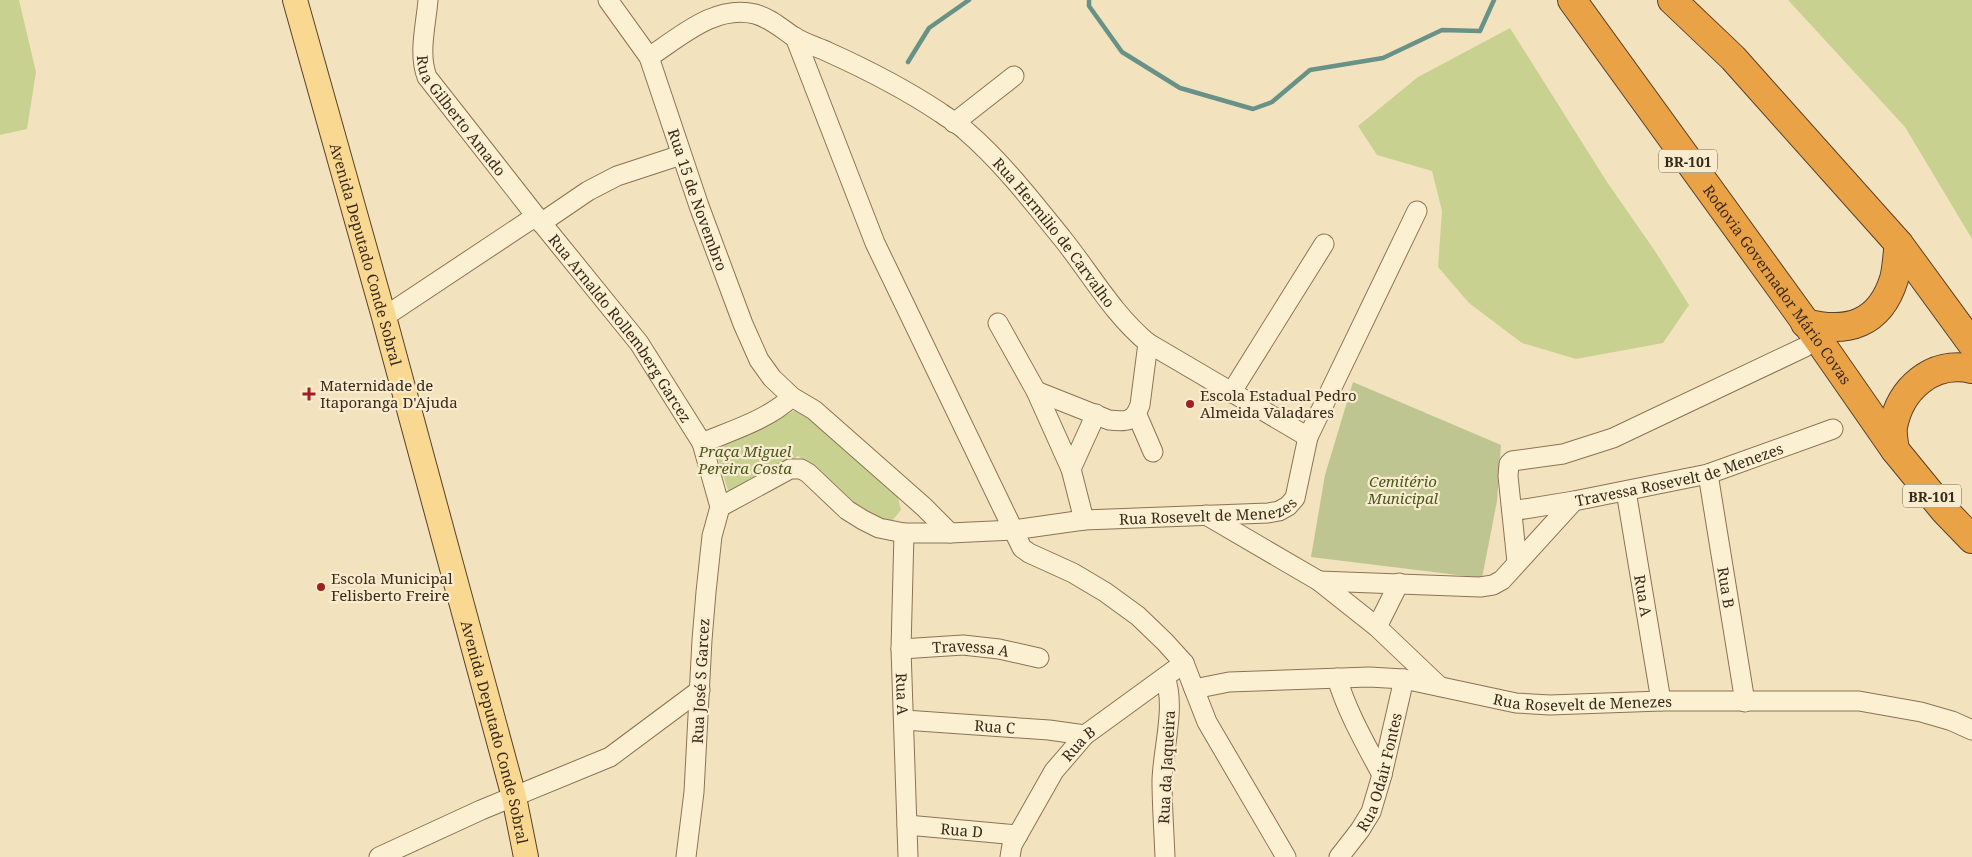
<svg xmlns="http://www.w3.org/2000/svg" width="1972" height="857" font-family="'Noto Serif',serif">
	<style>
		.green { fill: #c9d191 }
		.cemetery { fill: #bec591 }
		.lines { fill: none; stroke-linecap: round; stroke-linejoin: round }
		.stream { stroke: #689288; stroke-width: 4.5 }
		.minor-casing { stroke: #8c7255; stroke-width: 21 }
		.major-casing { stroke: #59402a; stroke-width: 26 }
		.highway-casing { stroke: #59402a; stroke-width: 30 }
		.minor { stroke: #fcf0d2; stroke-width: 19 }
		.major { stroke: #f9d992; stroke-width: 24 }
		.highway { stroke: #eaa246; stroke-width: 28 }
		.poi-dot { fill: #a11f20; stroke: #f9ecce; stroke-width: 2 }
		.labels { text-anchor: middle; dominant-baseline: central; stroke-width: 4.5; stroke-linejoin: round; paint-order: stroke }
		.shield { fill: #f9ecce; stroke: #736451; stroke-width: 1 }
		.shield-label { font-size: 14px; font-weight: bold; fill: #3a2a1b }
		.street-label { font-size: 15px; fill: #3a2a1b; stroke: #f9ecce }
		.poi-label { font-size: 15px; fill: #3a2a1b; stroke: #f9ecce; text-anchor: start }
		.park-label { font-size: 15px; font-style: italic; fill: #4a5820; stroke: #f9ecce }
	</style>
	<rect width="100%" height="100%" fill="#f2e3be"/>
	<path class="green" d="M0,0H19L36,72L27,129L0,135Z
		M1788,0H1972V239L1905,127Z
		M1510,28L1607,182L1655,251L1689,305L1663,343L1576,359L1522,343L1469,303L1438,267L1442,211L1432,171L1377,155L1358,126L1418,77Z
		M806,409L897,493L901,510L892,521C853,520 830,475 798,456L735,492L728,490L715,450L796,410Z"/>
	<path class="cemetery" d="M1353,382L1501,445L1497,501L1482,578L1311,557L1325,475Z"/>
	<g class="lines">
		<path class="stream" d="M1089,0V6L1122,52L1180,88L1253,109L1272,102L1310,70L1383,58L1442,30L1480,31L1494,0
			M908,62L929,28L969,0"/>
		<g class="minor-casing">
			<g id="minor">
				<path id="s1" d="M428,0C426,25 418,54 427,77L536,216L639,343L702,443L720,507L712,536L706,592L702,640L694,792L686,857"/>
				<path id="s2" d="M608,0L649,57L699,206L743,324L759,360L772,378L792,397L814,410L924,507L950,533"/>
				<path d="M795,37L875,243L1022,548L1029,553L1073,573L1105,592L1138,616L1165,642L1184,663L1207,722L1286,857"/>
				<path id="s3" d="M649,57C680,37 715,4 755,14C770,18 781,28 794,37C804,43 817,47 828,52C868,70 905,89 941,113C949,119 959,124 966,131C1002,162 1032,201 1062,238C1091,274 1112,313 1148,343L1308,437"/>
				<path d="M954,123L1014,76"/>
				<path d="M541,223L588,191L617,176L681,155"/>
				<path d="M384,317L536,216"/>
				<path d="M998,323L1036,391L1071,469L1084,520"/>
				<path d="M1036,391L1109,420C1126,422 1134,422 1140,405L1148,343"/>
				<path d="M1231,393L1324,244"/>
				<path d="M1137,415L1153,452"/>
				<path d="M702,443C733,430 767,420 792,397"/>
				<path d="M1071,469L1096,414"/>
				<path id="s4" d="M1708,474L1745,702"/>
				<path id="s5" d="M1626,491L1661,701"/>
				<path id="s6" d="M720,507L790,469H801L808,473L847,510L863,520L879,528L904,533H950L1014,530L1084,520L1268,513L1279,511L1288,506L1295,498L1308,437L1417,211"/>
				<path d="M1512,511L1574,501"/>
				<path d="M1206,515L1319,581L1377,627L1439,686"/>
				<path id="s7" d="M904,533L901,649L908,857"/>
				<path d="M1517,562L1508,476L1509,464L1512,461L1563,454L1613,438L1805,347"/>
				<path id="s8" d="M1319,581L1480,587L1493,585L1502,580L1574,501L1708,474L1833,429"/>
				<path d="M1377,627L1399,583"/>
				<path id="s9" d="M901,649L963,645L999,649L1039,658"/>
				<path d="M1165,677C1176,707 1163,748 1162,780C1162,806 1164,831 1165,857"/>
				<path d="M1337,678C1347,712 1365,743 1382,775"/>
				<path id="s10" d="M1194,689L1229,682L1369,677L1404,679L1516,703L1550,705L1661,701H1859L1921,712L1952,721L1972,730"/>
				<path id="s11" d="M904,720L1049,730L1085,735"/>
				<path id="s12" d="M907,825L1018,835"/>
				<path d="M379,857L481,810L610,757L700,690"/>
				<path id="s13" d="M1010,857L1012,845L1054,771L1085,735L1184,663"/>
				<path id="s14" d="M1339,857L1360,830L1371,812L1382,775L1404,679"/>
			</g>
		</g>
		<g class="major-casing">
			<g id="major">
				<path id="s15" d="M295,0L384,317L514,797L526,857"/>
			</g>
		</g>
		<g class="highway-casing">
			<g id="highway">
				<path id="s16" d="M1572,0L1822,345L1895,450L1944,510L1972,539"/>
				<path d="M1672,0L1733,58L1899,244L1972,344"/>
				<path d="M1805,323C1848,334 1880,324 1894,279C1897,268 1897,255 1899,244"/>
				<path d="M1895,450C1894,443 1892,434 1893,427C1900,389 1932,360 1972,369"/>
			</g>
		</g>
		<use href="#minor" class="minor"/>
		<use href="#major" class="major"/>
		<use href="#highway" class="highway"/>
	</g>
	<g class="poi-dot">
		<path d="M306.5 386.5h5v5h5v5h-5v5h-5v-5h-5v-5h5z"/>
		<circle cx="1190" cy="404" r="5"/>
		<circle cx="321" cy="587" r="5"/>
	</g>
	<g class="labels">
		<g class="shield">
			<rect x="1659" y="149.5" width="58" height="23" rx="4"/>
			<rect x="1903" y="484.5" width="58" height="23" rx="4"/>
		</g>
		<g class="shield-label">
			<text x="1688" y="161">BR-101</text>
			<text x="1932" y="496">BR-101</text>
		</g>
		<g class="street-label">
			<text stroke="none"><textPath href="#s1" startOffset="128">Rua Gilberto Amado</textPath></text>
			<text stroke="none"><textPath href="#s2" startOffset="221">Rua 15 de Novembro</textPath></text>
			<text stroke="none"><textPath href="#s3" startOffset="495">Rua Hermilio de Carvalho</textPath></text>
			<text stroke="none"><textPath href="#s15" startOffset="264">Avenida Deputado Conde Sobral</textPath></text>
			<text stroke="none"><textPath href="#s16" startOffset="351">Rodovia Governador Mário Covas</textPath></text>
			<text stroke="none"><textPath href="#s1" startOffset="395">Rua Arnaldo Rollemberg Garcez</textPath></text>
			<text stroke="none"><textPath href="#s8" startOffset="400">Travessa Rosevelt de Menezes</textPath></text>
			<text stroke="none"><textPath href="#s6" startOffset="520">Rua Rosevelt de Menezes</textPath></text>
			<text stroke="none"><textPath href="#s4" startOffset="115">Rua B</textPath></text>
			<text stroke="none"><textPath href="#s5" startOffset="106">Rua A</textPath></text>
			<text stroke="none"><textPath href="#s9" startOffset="70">Travessa A</textPath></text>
			<text transform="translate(700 681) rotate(-87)">Rua José S Garcez</text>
			<text stroke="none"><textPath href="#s7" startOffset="161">Rua A</textPath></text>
			<text stroke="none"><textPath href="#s10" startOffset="392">Rua Rosevelt de Menezes</textPath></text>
			<text stroke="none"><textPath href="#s11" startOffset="91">Rua C</textPath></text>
			<text stroke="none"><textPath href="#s15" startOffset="759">Avenida Deputado Conde Sobral</textPath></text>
			<text stroke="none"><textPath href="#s13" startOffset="134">Rua B</textPath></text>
			<text transform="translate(1166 767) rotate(-87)">Rua da Jaqueira</text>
			<text stroke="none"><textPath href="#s14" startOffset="96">Rua Odair Fontes</textPath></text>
			<text stroke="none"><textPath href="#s12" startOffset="55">Rua D</textPath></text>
		</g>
		<g class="poi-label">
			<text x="320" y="385">Maternidade de<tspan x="320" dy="17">Itaporanga D'Ajuda</tspan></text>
			<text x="1200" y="395">Escola Estadual Pedro<tspan x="1200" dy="17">Almeida Valadares</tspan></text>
			<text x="331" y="578">Escola Municipal<tspan x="331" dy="17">Felisberto Freire</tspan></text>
		</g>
		<g class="park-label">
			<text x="745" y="451">Praça Miguel<tspan x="745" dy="17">Pereira Costa</tspan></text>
			<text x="1403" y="481">Cemitério<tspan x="1403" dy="17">Municipal</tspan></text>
		</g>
	</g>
</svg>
